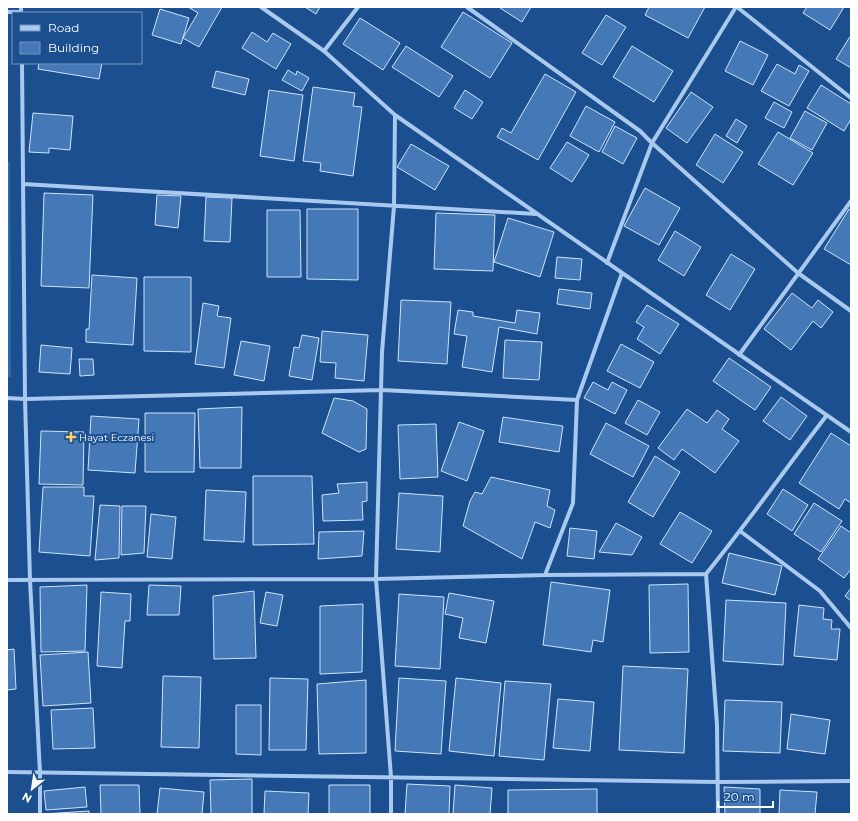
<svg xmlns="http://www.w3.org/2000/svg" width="858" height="821" font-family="Montserrat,sans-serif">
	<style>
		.green { fill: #2e69ad }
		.building { fill: #4478b7; stroke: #cfe3fa }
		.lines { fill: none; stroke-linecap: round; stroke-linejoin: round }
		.street { stroke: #a9c9ee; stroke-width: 4 }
		.poi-dot { fill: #ffd166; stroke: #1b4f8f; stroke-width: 1.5 }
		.labels { text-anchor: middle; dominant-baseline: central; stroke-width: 4; stroke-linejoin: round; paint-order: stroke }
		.poi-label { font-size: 10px; fill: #fff; stroke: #1b4f8f; text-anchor: start }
	</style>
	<rect width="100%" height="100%" fill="#1b4f8f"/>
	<path class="green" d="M7,161L10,162L11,377H7Z"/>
	<path class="building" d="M188,7H222L199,47L183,38L198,13Z
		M305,7H320L316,14Z
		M501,7H531L522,22L500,8Z
		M649,7H705L688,38L645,15Z
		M807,7H844L830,30L803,13Z
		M160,9L189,18L181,44L152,35Z
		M463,12L512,43L490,78L441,47Z
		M606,15L626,27L602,65L582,53Z
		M360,18L400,43L383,70L343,44Z
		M252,32L267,42L273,33L291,44L276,69L242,48Z
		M851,35V68L836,59Z
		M740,41L768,55L753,85L725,71Z
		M406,46L453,76L439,97L392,67Z
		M632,46L673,71L654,102L613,77Z
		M39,63H102L99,79L38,69Z
		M777,64L795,74L799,65L809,71L789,106L761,91Z
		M288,70L296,75L297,71L309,78L302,91L282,80Z
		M216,71L249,79L245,95L212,87Z
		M545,74L576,92L538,160L497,137L502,128L511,133Z
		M821,85L851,104V119L844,131L807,108Z
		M313,87L355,93L353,106L362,107L353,176L320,171L321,163L303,161Z
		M269,90L303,95L294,161L260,156Z
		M465,90L483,102L472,119L454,108Z
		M691,92L713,107L687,143L666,128Z
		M774,102L792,112L784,128L765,118Z
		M586,106L615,122L599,152L570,136Z
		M805,111L827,123L812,150L790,138Z
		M33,113L73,116L70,150L49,148V153L29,152Z
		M736,119L747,126L737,143L726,136Z
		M615,126L637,138L623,164L602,152Z
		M778,132L813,153L793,185L758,164Z
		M715,134L743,152L723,183L696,165Z
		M567,142L589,155L572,182L550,168Z
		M411,144L449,166L435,190L397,167Z
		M645,188L680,208L659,245L624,226Z
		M44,193L93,195L89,288L41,286Z
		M157,195L181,196L178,228L155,225Z
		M206,197L232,198L230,242L204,241Z
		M307,209H358V280L307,279Z
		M849,209L851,210V265L824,249Z
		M267,210H300L301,277H267Z
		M436,213L495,215L493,271L434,269Z
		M508,218L554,232L540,277L494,262Z
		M675,231L701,247L684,276L658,260Z
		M731,254L755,269L730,310L706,295Z
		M557,257L582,259L580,280L555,278Z
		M92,275L137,278L133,345L86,342V329H89Z
		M144,277H191V352L144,351Z
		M559,289L592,293L590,309L557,304Z
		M792,293L812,308L818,300L833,312L821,328L813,321L791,350L764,329Z
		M401,300L451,302L447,364L398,361Z
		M203,303L219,306L217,316L231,318L224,368L195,364Z
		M647,305L679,324L660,354L637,339L644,327L636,322Z
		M458,310L473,312V316L515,323L517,310L540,313L537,334L499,327L492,372L462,367L467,336L454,334Z
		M322,331L368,335L364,381L335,378L336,363L320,362Z
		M302,335L319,338L312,380L289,376L294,347L299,348Z
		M505,340L542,342L539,380L503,378Z
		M241,341L270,346L264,381L234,375Z
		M621,344L654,362L640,388L607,371Z
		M41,345L72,348L70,374L39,372Z
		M729,358L771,387L755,410L713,381Z
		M79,359H93L94,375L80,376Z
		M593,382L608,390L612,382L627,390L615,414L584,398Z
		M781,397L807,416L790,440L763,421Z
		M334,398L353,401L367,409L366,449L359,452L322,433Z
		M638,400L660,412L647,435L625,423Z
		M242,407L241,468H200L198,409Z
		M687,409L707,423L717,410L729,419L722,429L739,441L715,473L682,449L674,460L658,448Z
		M145,413H195L194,472H145Z
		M91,416L139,419L135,473L88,470Z
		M503,417L563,426L559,452L499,442Z
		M459,422L484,431L467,481L441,471Z
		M606,423L649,446L633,477L590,454Z
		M436,424L438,477L400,479L398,425Z
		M41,431L84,432L83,485L39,484Z
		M831,433L851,446V503L845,499L839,509L799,483Z
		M655,456L680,472L653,517L628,502Z
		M253,476H312L314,544L253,545Z
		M491,477L550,490L547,506L555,510L550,528L535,522L522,559L463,526L470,501L475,492L482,494Z
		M367,482V501L362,502L363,520L323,521L322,495L339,493L337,484Z
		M43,487H84V496H94L90,556L39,552Z
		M783,489L808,505L792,531L767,514Z
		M206,490L246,492L244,542L204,540Z
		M399,493L443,496L440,552L396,549Z
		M814,503L842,521L821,552L794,534Z
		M100,505L120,506L119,558L95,560Z
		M122,506H146L144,553L121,555Z
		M680,512L712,531L692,563L660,544Z
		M151,514L176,517L172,559L147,557Z
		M616,523L642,537L632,555L599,552Z
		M841,526L851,533V569L844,578L818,559Z
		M570,528L597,531L594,559L567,556Z
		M364,531L362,556L318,559L319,532Z
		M729,553L782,566L775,595L722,583Z
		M551,582L610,590L603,642L593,640L591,652L543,645Z
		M688,584L689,652L650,653L649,585Z
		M87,585L85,651L41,652L40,587Z
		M149,585L181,586L179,615H147Z
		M851,588V601L845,596Z
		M254,591L256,658L214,659L213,596Z
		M101,592L131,594L130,621H125L122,668L97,666Z
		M266,592L283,595L277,626L260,623Z
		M449,593L494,601L486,643L459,638L463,618L445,614Z
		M399,594L444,597L440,669L395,666Z
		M726,600L786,603L783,665L723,661Z
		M363,604L362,672L320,674V606Z
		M799,605L824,608L823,619L832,620L831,629H840L837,660L794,656Z
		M14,649L16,689L7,690V650Z
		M88,652L91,703L43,706L40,655Z
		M623,666L688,669L684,753L619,750Z
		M163,676L201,677L199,748L161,747Z
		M270,678L308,679L306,750H269Z
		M399,678L446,681L441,754L395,751Z
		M456,678L501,683L494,756L449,751Z
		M366,680V753L319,754L317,684Z
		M505,681L551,684L544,760L499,756Z
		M558,699L594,702L590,751L553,748Z
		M725,700L782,702L780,753L723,751Z
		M236,705H261V755L236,754Z
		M93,708L95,748L53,749L51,710Z
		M791,714L830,720L825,754L787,749Z
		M252,779V814H211L210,780Z
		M407,784L450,786L449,814H405Z
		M100,785H139L140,814H101Z
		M329,785H370V814H329Z
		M455,785L492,788L490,814H453Z
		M85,787L87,807L46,810L44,791Z
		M724,787L760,789V814H725Z
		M160,788L204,792L202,814H157Z
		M597,789V814H508V790Z
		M780,790L817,792L815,814H779Z
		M265,791L309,793L308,814H264Z
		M89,811V814H43Z"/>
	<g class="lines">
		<path class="street" d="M261,7L324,51L395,115L851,432
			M467,7L640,131L652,143L798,273L851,311
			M737,7L851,98
			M7,12H21
			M21,13V7
			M324,51L358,7
			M22,63L25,399L30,580L40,773V814
			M23,184L536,214
			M607,263L652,143L736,7
			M739,355L851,201
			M7,398L25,399L382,390L577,400
			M740,531L820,591L851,628
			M545,575L573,503L577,400L622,273
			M7,580L376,579L545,575L706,574
			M7,772L718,782L851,781
			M391,814V777L376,579L382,352L394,206L395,115
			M718,814L717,725L706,574C748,522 786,468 827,415"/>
	</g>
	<path class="poi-dot" d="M69 431h4v4h4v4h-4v4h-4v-4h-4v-4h4z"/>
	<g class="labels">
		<g class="poi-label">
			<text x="79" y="437">Hayat Eczanesi</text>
		</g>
	</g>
	<rect width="858" height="821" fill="none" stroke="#ffffff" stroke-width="16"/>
	<rect x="12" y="12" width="130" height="52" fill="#1b4f8f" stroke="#7695bc"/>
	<rect x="20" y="25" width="20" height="6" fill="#a9c9ee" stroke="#7695bc"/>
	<text x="48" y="32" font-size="12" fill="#ffffff">Road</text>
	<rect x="20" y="42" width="20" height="12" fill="#4478b7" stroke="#7695bc"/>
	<text x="48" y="52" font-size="12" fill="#ffffff">Building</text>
	<g transform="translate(32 789) rotate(210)" stroke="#1b4f8f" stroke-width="3" paint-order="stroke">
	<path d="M0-3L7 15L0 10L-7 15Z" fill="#ffffff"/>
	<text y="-6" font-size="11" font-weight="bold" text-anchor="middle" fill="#ffffff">N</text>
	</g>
	<path d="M718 801v6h55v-6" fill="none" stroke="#ffffff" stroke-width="2"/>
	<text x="724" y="801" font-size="12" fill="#ffffff" stroke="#1b4f8f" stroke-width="3" paint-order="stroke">20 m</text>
</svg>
